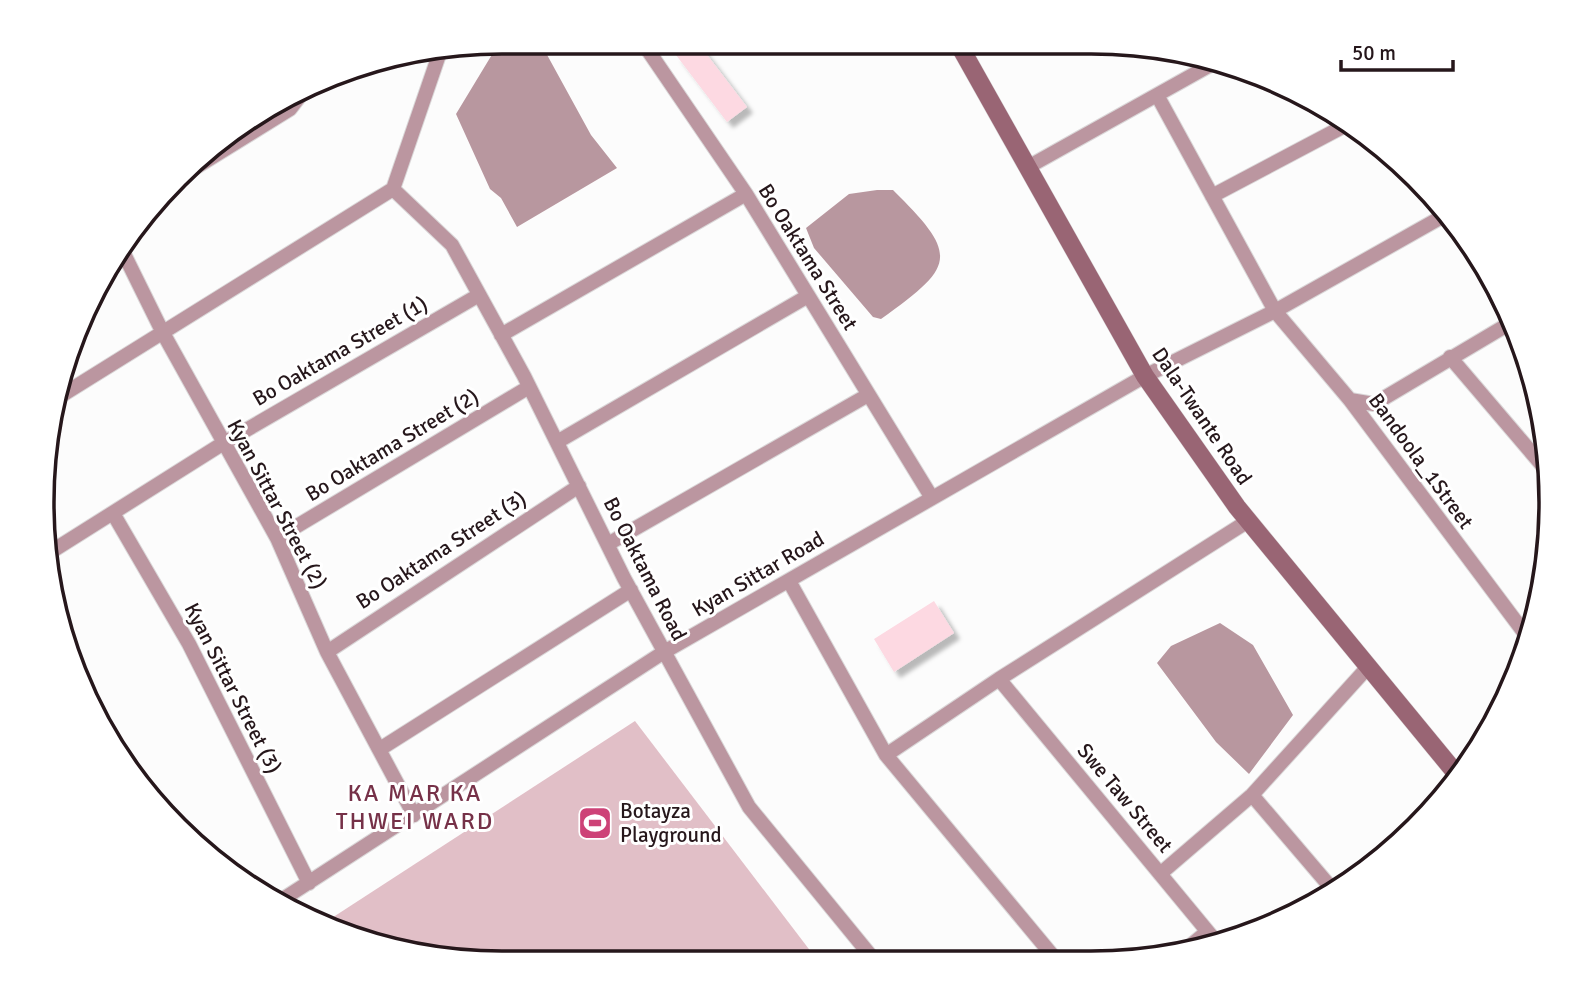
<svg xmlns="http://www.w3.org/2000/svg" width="1593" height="1005" font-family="Signika,sans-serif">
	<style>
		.green { fill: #e1bfc7 }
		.water { fill: #b8979f }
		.building { fill: #fdd9e2; filter: url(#shadow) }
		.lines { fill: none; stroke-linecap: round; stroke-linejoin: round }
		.minor-casing { stroke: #dad7d8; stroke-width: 16 }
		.secondary-casing { stroke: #dad7d8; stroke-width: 19 }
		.minor { stroke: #bb96a0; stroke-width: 14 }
		.secondary { stroke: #996574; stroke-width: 18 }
		.labels { text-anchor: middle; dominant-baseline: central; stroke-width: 6; stroke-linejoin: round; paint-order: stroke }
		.street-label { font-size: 21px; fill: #26171b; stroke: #fff }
		.poi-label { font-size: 21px; fill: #26171b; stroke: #fff; text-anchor: start }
		.quarter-label { font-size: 24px; letter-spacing: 2px; fill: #763148; stroke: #fff }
		.rim { fill: none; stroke: #26171b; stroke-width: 3.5 }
	</style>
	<defs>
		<filter id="shadow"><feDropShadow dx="6" dy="6" stdDeviation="2" flood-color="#0004"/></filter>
	</defs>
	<rect width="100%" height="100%" fill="#fcfcfc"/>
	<path class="green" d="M635,721L818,961L443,959L321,925Z"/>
	<path class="water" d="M540,42L591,135L617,168L517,227L501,198L490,189L456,114L499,43Z
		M877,190H893C960,256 955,266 881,319L873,317L814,248L806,228L849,194Z
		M1220,623L1253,645L1293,715L1249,774L1216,742L1157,663L1171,646Z"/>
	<path class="building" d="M692,43H698L747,107L727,122L676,55Z
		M934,601L954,633L894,672L874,639Z"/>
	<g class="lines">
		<g class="minor-casing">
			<path id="minor" d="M643,43L746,194L932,498
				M1157,95L1275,311L1350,400L1529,639
				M1028,167L1214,63
				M193,169L290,109L303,92
				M393,189L452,245L524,376L624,578L749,807L875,961
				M1212,196L1348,124
				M122,250L163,333L277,538L327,652L414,815
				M501,335L746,194
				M1450,357L1548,472
				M59,397L393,189L440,52
				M1350,400L1374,404L1512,322
				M557,442L808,296
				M114,515L189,644L309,883
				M277,538L529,387
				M608,544L868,395
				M49,553L222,444L479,295
				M789,581L886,755L1058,962
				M327,652L579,486
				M999,679L1218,944
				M380,749L631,590
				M886,755L999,679L1248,521
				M1252,795L1333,890
				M1160,874L1252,795L1368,667
				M280,901L664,652L1145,376L1275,311L1447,214
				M1183,952L1207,932"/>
		</g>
		<g class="secondary-casing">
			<path id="secondary" d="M959,45L1145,376L1237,507L1459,777"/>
		</g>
		<use href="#minor" class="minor"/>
		<use href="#secondary" class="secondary"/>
	</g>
	<defs>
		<g id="stadium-square" transform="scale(1.75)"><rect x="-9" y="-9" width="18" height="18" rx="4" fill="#cd4277" stroke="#fff"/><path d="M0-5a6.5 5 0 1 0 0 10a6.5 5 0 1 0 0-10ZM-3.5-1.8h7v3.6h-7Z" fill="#fff"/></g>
	</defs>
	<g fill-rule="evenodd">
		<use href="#stadium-square" x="595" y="823"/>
	</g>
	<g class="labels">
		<g class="street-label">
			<text transform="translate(808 257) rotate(58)">Bo Oaktama Street</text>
			<text transform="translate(340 351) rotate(-30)">Bo Oaktama Street (1)</text>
			<text transform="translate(1202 416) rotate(56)">Dala-Twante Road</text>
			<text transform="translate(392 445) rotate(-31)">Bo Oaktama Street (2)</text>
			<text transform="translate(1421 461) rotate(54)">Bandoola_1Street</text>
			<text transform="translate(277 504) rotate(62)">Kyan Sittar Street (2)</text>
			<text transform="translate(441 550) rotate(-33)">Bo Oaktama Street (3)</text>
			<text transform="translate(645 569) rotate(63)">Bo Oaktama Road</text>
			<text transform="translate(758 574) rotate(-30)">Kyan Sittar Road</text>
			<text transform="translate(233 688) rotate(63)">Kyan Sittar Street (3)</text>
			<text transform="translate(1125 798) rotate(50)">Swe Taw Street</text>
		</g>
		<g class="poi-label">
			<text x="620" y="811">Botayza<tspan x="620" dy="24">Playground</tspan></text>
		</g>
		<g class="quarter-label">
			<text x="415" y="793">KA MAR KA<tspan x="415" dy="28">THWEI WARD</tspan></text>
		</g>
	</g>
	<path d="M0 0H1593V1005H0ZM502 54H1091A448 448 0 0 1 1539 502V503A448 448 0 0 1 1091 951H502A448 448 0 0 1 54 503V502A448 448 0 0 1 502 54Z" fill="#fff" fill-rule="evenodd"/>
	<path class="rim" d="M502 54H1091A448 448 0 0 1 1539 502V503A448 448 0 0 1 1091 951H502A448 448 0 0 1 54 503V502A448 448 0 0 1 502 54Z"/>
	<path d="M1341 60v10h112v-10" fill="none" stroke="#26171b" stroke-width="3.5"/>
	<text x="1352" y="60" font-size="21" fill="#26171b" stroke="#ffffff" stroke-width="5" paint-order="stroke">50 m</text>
</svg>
